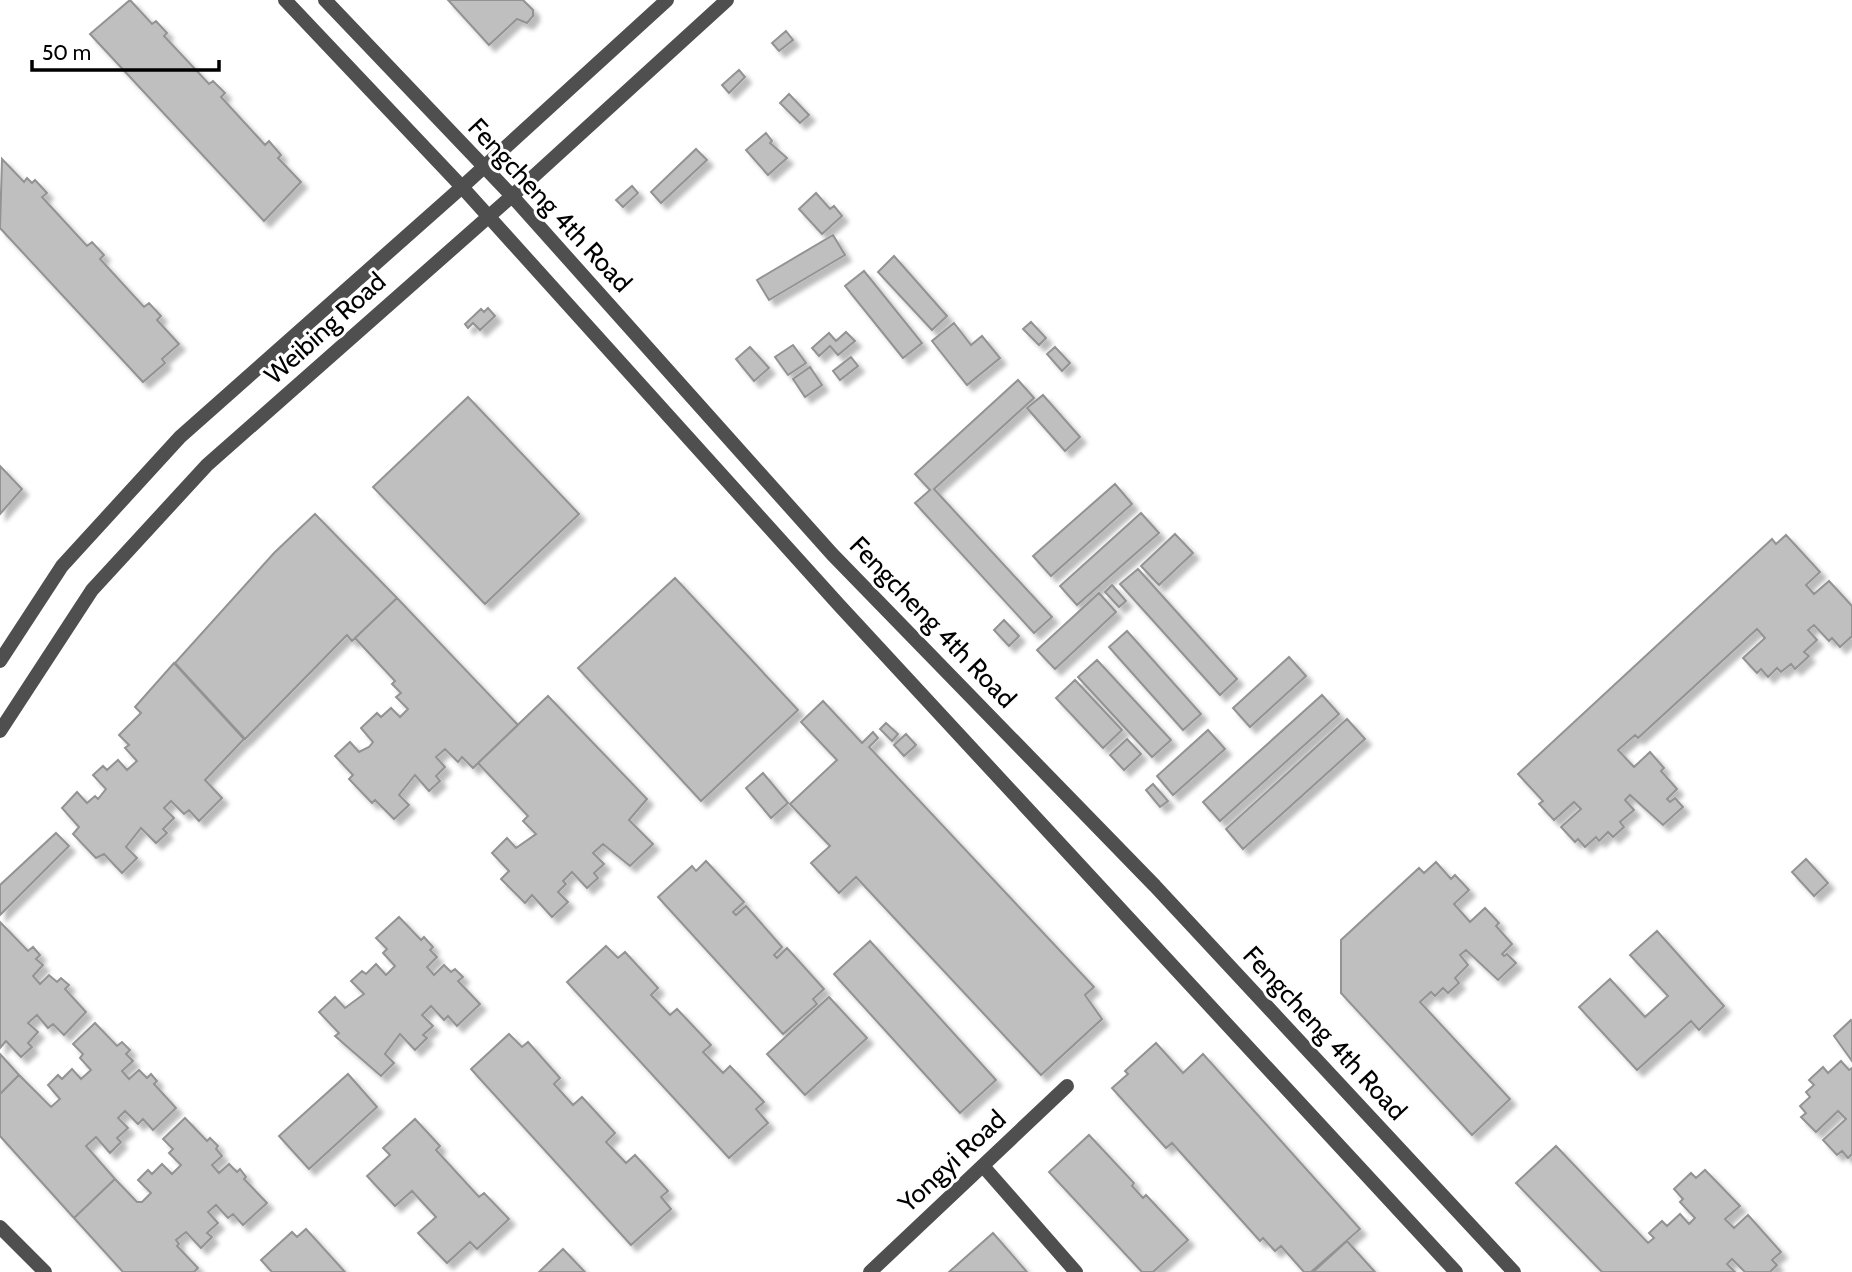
<svg xmlns="http://www.w3.org/2000/svg" width="1852" height="1272" font-family="Cabin,sans-serif">
	<style>
		.building { fill: #bfbfbf; stroke: #939393; stroke-width: 2; filter: url(#shadow) }
		.lines { fill: none; stroke-linecap: round; stroke-linejoin: round }
		.minor { stroke: #4f4f4f; stroke-width: 14 }
		.tertiary { stroke: #4f4f4f; stroke-width: 14 }
		.labels { text-anchor: middle; dominant-baseline: central; stroke-width: 6; stroke-linejoin: round; paint-order: stroke }
		.street-label { font-size: 26px; fill: #000; stroke: #fff }
	</style>
	<defs>
		<filter id="shadow"><feDropShadow dx="6" dy="6" stdDeviation="2" flood-color="#0004"/></filter>
	</defs>
	<rect width="100%" height="100%" fill="#fff"/>
	<path class="building" d="M130,0L152,24L156,21L167,33L164,36L209,84L213,81L225,93L221,97L265,145L269,141L281,155L278,158L301,182L264,221L90,34Z
		M448,0H523L533,10V16L527,23L517,19L489,45Z
		M786,31L793,40L779,51L772,43Z
		M739,70L745,77L729,93L722,85Z
		M789,94L809,115L800,123L780,103Z
		M766,133L772,141L770,143L787,158L768,175L746,150Z
		M696,149L707,160L661,203L651,192Z
		M2,159L24,182L27,178L32,183L35,180L47,193L42,197L87,246L92,242L104,255L100,259L144,307L149,303L161,316L157,320L179,344L162,359L165,363L143,382L0,228Z
		M632,186L638,193L623,207L616,200Z
		M816,193L830,209L834,206L842,216L822,234L799,209Z
		M833,235L845,255L769,300L757,280Z
		M894,256L947,316L932,330L878,272Z
		M864,271L922,343L903,358L845,286Z
		M488,308L495,316L480,330L473,323L468,328L465,324L481,309L484,312Z
		M1031,322L1046,338L1039,345L1023,329Z
		M954,323L971,345L982,336L1000,358L967,385L932,341Z
		M846,332L855,341L838,355L830,346L819,356L812,348L829,333L836,341Z
		M793,345L806,363L788,375L775,357Z
		M750,347L769,368L754,381L736,359Z
		M1055,347L1070,363L1062,371L1047,354Z
		M851,357L858,366L840,380L833,371Z
		M810,367L822,385L805,397L793,379Z
		M1018,380L1034,398L934,489L1052,617L1034,633L915,503L930,490L915,474Z
		M1043,395L1080,437L1065,451L1027,408Z
		M468,397L579,514L485,604L373,487Z
		M0,466L22,489L0,514Z
		M1115,484L1132,504L1051,576L1033,556Z
		M1141,513L1159,533L1077,605L1060,586Z
		M315,514L397,598L352,641L347,635L245,739L175,663L274,553Z
		M1175,534L1193,553L1159,585L1141,566Z
		M1786,535L1820,572L1806,585L1814,594L1829,581L1852,606V636L1840,647L1832,638L1829,641L1814,625L1808,630L1817,640L1804,652L1809,656L1795,669L1791,664L1781,672L1777,668L1768,677L1761,669L1757,673L1743,658L1765,638L1757,629L1638,738L1635,735L1618,750L1634,767L1650,752L1664,768L1661,771L1677,789L1667,799L1670,802L1675,798L1683,807L1663,825L1630,795L1625,800L1634,810L1620,822L1624,827L1613,837L1608,832L1599,841L1596,837L1585,847L1578,839L1575,842L1561,827L1581,809L1574,802L1554,820L1539,804L1543,801L1518,774L1772,539L1776,544Z
		M1138,569L1237,679L1220,695L1120,584Z
		M675,578L798,710L701,801L578,668Z
		M1112,585L1126,601L1119,607L1105,592Z
		M1099,593L1116,612L1055,669L1037,650Z
		M397,598L518,725L473,768L462,757L458,762L445,749L436,757L445,767L436,776L440,781L429,791L415,775L399,795L409,805L394,819L375,800L372,803L349,779L353,775L335,756L350,742L359,752L369,747L373,742L361,728L377,713L381,717L391,708L400,717L408,709L396,697L401,693L392,684L395,681L355,638Z
		M1004,620L1019,636L1009,646L994,630Z
		M1127,631L1201,714L1183,730L1109,647Z
		M1289,657L1306,676L1250,727L1233,708Z
		M1097,660L1171,740L1152,757L1078,677Z
		M174,663L244,739L205,780L222,798L199,821L189,810L184,814L171,801L164,808L174,818L163,829L167,833L156,843L141,828L126,847L137,858L122,873L104,854L96,858L93,855L73,834L79,827L62,808L77,792L87,803L95,796L98,799L106,789L93,775L103,766L107,770L118,760L127,770L137,761L125,748L129,745L119,735L141,713L135,707Z
		M1075,680L1122,730L1103,748L1056,698Z
		M1322,695L1339,714L1220,821L1203,802Z
		M548,696L647,799L629,820L653,844L630,866L603,844L593,853L604,864L594,873L598,878L587,888L572,872L563,881L566,884L558,892L568,902L552,917L532,895L525,903L501,879L509,871L492,853L507,838L516,848L536,834L523,821L528,816L478,763Z
		M823,701L862,743L873,732L878,738L869,747L1094,987L1085,995L1102,1019L1041,1075L856,877L839,893L811,863L830,846L790,804L837,760L801,722Z
		M1347,719L1365,739L1243,849L1226,829Z
		M886,723L898,734L892,741L880,729Z
		M1208,730L1225,749L1173,795L1157,776Z
		M906,734L916,745L904,756L894,745Z
		M1127,739L1141,754L1124,770L1110,755Z
		M763,773L788,803L771,818L746,788Z
		M1153,784L1168,801L1160,807L1146,790Z
		M56,833L69,846L0,915V885Z
		M1806,859L1828,883L1814,896L1792,872Z
		M706,861L744,902L733,912L736,915L746,906L782,947L774,955L777,958L787,948L824,989L813,999L817,1004L783,1034L658,897L692,866L696,871Z
		M1436,862L1451,879L1455,875L1469,890L1454,904L1470,922L1485,908L1499,923L1496,926L1512,944L1502,954L1504,956L1507,954L1516,963L1498,980L1466,950L1460,955L1468,965L1455,978L1459,983L1448,993L1443,988L1435,996L1431,992L1420,1002L1510,1099L1472,1135L1341,993V940L1419,868L1424,873Z
		M399,917L421,940L424,937L433,947L430,950L437,957L427,967L434,975L444,965L451,972L455,969L463,977L458,981L480,1004L457,1026L448,1016L444,1020L431,1006L422,1015L433,1026L423,1035L427,1038L415,1050L400,1034L385,1054L394,1063L381,1076L335,1036L339,1033L319,1012L335,997L345,1008L364,994L351,981L362,971L366,974L376,964L386,975L395,966L383,953L387,949L376,938Z
		M0,922L28,951L33,947L40,955L36,959L43,965L33,976L40,984L49,975L57,982L61,978L69,985L65,989L86,1012L64,1035L53,1024L48,1028L37,1015L28,1023L38,1032L28,1043L32,1047L21,1057L6,1041L0,1048Z
		M1657,931L1724,1006L1699,1030L1691,1021L1637,1070L1579,1007L1610,979L1645,1017L1668,996L1630,955Z
		M870,941L996,1080L960,1113L834,974Z
		M606,946L618,958L625,952L658,988L651,995L670,1015L677,1009L711,1045L703,1052L723,1073L730,1066L764,1102L756,1109L768,1123L729,1158L567,982Z
		M829,997L867,1038L805,1095L767,1054Z
		M1851,1020L1852,1021V1061L1834,1036Z
		M95,1023L117,1046L122,1042L130,1050L126,1054L133,1061L122,1071L129,1079L139,1070L147,1078L151,1074L157,1081L154,1084L176,1108L153,1130L143,1119L138,1124L125,1111L118,1118L128,1128L117,1138L121,1142L110,1153L96,1137L86,1146L115,1179L74,1218L0,1136V1094L19,1075L51,1107L60,1099L48,1085L58,1075L62,1079L72,1069L81,1079L91,1070L80,1058L83,1054L73,1044Z
		M509,1034L522,1047L528,1042L560,1078L554,1084L573,1105L582,1097L615,1133L606,1142L626,1163L635,1155L668,1191L661,1197L671,1209L631,1245L471,1069Z
		M1156,1043L1183,1073L1203,1054L1360,1229L1311,1272H1304L1281,1246L1275,1251L1263,1238L1260,1241L1172,1143L1166,1148L1112,1088L1128,1074L1125,1071Z
		M0,1054L19,1075L0,1094Z
		M1841,1061L1849,1070L1852,1068V1154L1848,1158L1842,1151L1837,1155L1823,1140L1846,1119L1838,1111L1816,1132L1801,1117L1806,1113L1800,1106L1810,1097L1806,1092L1814,1085L1809,1080L1823,1067L1828,1073Z
		M348,1074L377,1107L309,1169L279,1136Z
		M185,1118L207,1141L210,1138L218,1146L216,1149L222,1156L212,1165L219,1173L229,1164L237,1172L240,1169L246,1177L244,1179L267,1203L243,1225L233,1214L228,1218L216,1205L208,1212L218,1223L207,1233L212,1237L201,1248L186,1232L176,1240L179,1244L177,1246L198,1268L194,1272H123L74,1218L115,1179L137,1202H142L151,1193L138,1180L148,1170L152,1174L162,1164L172,1174L181,1165L169,1153L173,1149L163,1139Z
		M415,1119L440,1146L436,1150L479,1197L484,1193L509,1219L477,1249L470,1242L447,1263L418,1233L436,1217L412,1191L395,1206L367,1176L390,1155L383,1148Z
		M1089,1135L1134,1183L1132,1186L1143,1198L1146,1195L1188,1240L1153,1272H1142L1049,1172Z
		M1556,1146L1648,1243L1654,1238L1649,1233L1662,1221L1667,1226L1680,1214L1689,1224L1695,1218L1680,1202L1683,1199L1674,1189L1691,1173L1696,1178L1705,1170L1740,1206L1725,1219L1734,1228L1748,1215L1781,1252L1772,1260L1777,1265L1770,1272H1745L1732,1259L1727,1264L1735,1272H1602L1516,1183Z
		M306,1229L345,1272H272L261,1260L292,1232L297,1237Z
		M993,1233L1027,1272H949Z
		M1347,1241L1375,1272H1313Z
		M563,1249L585,1272H539Z"/>
	<g class="lines">
		<path class="minor" d="M983,1166L1076,1272"/>
		<path class="tertiary" d="M285,0L462,187L839,605L1456,1272
			M325,0L512,196L832,554L1155,886L1514,1272
			M0,661L62,566L180,437L462,187L667,0
			M0,731L92,590L207,465L512,196L727,0
			M0,1227L45,1272
			M870,1272L1067,1086"/>
	</g>
	<g class="labels">
		<g class="street-label">
			<text transform="translate(550 205) rotate(47)">Fengcheng 4th Road</text>
			<text transform="translate(325 328) rotate(-42)">Weibing Road</text>
			<text transform="translate(933 622) rotate(46)">Fengcheng 4th Road</text>
			<text transform="translate(1325 1033) rotate(47)">Fengcheng 4th Road</text>
			<text transform="translate(952 1161) rotate(-43)">Yongyi Road</text>
		</g>
	</g>
	<path d="M32 60v10h187v-10" fill="none" stroke="#000000" stroke-width="3.5"/>
	<text x="42" y="60" font-size="21" fill="#000000" stroke="#ffffff" stroke-width="5" paint-order="stroke">50 m</text>
</svg>
